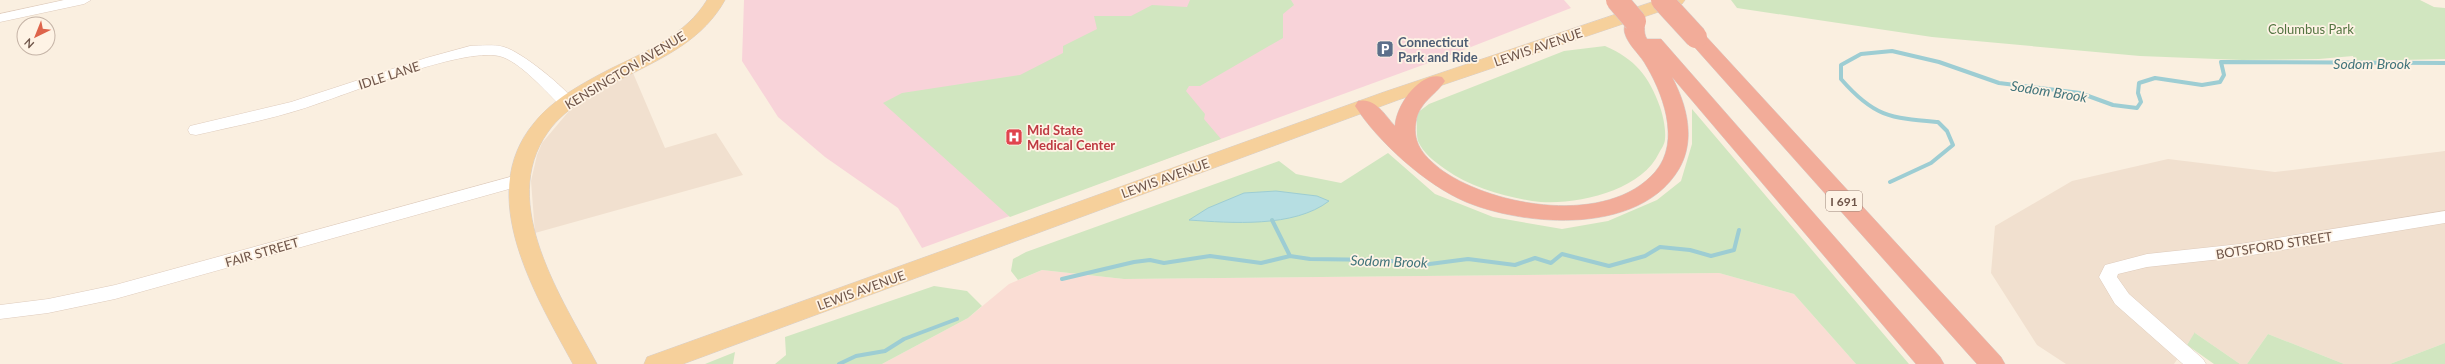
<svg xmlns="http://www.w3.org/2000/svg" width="2445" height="364" font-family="Lato,sans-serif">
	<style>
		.residential { fill: #f1e0cf }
		.commercial { fill: #faddd4 }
		.medical { fill: #f8d3d9 }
		.green { fill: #d1e6c0 }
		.water { fill: #b6dee2; stroke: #9dcdd3 }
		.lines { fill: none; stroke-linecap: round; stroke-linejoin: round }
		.stream { stroke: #9dcdd3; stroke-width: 4 }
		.minor-casing { stroke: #decbbc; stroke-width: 1 }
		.major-casing { stroke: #d7cfcc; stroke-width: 1 }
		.highway-casing { stroke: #d7cfcc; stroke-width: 1 }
		.minor { fill: #fff; fill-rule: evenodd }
		.major { fill: #f6d09b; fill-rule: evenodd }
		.highway { fill: #f2ac99; fill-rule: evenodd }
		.highway-bridge-casing { stroke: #d7cfcc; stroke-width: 23; stroke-linecap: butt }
		.highway-bridge { stroke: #f2ac99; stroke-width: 22 }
		.labels { text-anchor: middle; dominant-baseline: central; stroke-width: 3.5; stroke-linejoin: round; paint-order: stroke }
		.shield { fill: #fef3e5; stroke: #9a8478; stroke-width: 1 }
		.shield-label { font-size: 12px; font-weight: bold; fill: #6f5549 }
		.park-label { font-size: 13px; fill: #547542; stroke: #fef3e5 }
		.service-label { font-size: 13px; font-weight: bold; fill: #4e5e75; stroke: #fef3e5; text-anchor: start }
		.street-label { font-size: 13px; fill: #6f5549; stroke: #fef3e5 }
		.health-label { font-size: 13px; font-weight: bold; fill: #be3a42; stroke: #fef3e5; text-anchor: start }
		.water-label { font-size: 14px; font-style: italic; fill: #41747b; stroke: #fef3e5 }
	</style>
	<rect width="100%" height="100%" fill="#faefe0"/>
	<path class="residential" d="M633,73L665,148L716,133L743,175L535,233L531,181L537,155L542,143L569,111L593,94Z
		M2445,151V343L2390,364H2344L2268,334L2247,364H2240L2195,333L2174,364H2066L2037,345L1991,273L1995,226L2072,181L2168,159L2275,172Z"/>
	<path class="commercial" d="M1042,270L1124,279L1719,273L1794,294L1856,364H882L968,318L1009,284Z"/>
	<path class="medical" d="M744,0H1564L1571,8L1453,54L922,248L898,208L825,157L778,117L742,61Z"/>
	<path class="green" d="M1190,0H1291L1294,5L1283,14V38L1200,86H1189L1186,91L1205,114L1204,119L1221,139L1010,217L883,103L902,93L1020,75L1063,53V46L1097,29L1094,16H1131L1152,5L1187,7Z
		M1731,0H2420L2434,7L2445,8V59L2354,61L2353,56L2319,59L2242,60L2140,56L1932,37L1737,8Z
		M1605,46C1635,59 1649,76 1660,107C1663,116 1666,129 1665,139C1665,144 1661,149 1659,153C1641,192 1571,207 1532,201C1502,196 1470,187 1445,169C1435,162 1423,153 1418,141C1416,133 1417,122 1417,113L1429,104L1564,51Z
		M1692,109L1909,364H1856L1794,294L1719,273L1124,279L1042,270L1018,280L1011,271L1013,259L1026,252L1279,161L1296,174L1341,183L1388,153L1435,194L1493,217L1562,229L1608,221L1657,200L1681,181L1692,144Z
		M934,286L967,291L982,306L968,318L882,364H775L786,355L785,337Z
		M2195,332V333L2240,364H2214L2187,345Z
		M2268,334L2344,364H2247Z
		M2445,343V364H2390Z
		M735,352L733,364H705Z"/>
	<path class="water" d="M1276,191L1317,196L1329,201C1294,228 1231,223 1189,220L1208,208L1244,193Z"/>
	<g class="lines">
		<path class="stream" d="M1890,182L1931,163L1953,145L1947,131L1938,122C1890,118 1874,117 1841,79V65L1861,54L1892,51L1939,62L1999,83L2080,93L2113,105L2137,108L2141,102L2138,93L2139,83L2155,78L2202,85L2220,82L2224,75L2221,62L2445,63
			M1272,220L1290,256
			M1062,279L1134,262L1150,260L1164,263L1210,256L1261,263L1290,256L1310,259L1384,260L1422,265L1468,259L1515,265L1535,258L1551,263L1562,254L1609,266L1645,256L1660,247L1690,250L1711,256L1734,250L1739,230
			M839,364L856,356L885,351L904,339L957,319"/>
		<g class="minor-casing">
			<path id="minor" d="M64,0H91L84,4L0,22V14Z
				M470,46C481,46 493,44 504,47C522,52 566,88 576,103L574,107H562C546,92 520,61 499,56C462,47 343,96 302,109C267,120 231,127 196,135L190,134L188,130L190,126L291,102L426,58Z
				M521,174L527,176L529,180L527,184L115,299L48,313L0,319V305L48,299L115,285Z
				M2445,211V223L2240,257L2147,267L2118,274L2117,277L2129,294L2203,359L2206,364H2183L2115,304L2099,277L2105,265L2147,254L2240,244Z"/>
		</g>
		<g class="major-casing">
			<path id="major" d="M707,0H725C704,38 667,56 629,75C602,89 567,105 548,132C497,203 563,300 597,364H573C536,296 474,195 534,123C553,99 583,83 610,69C645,52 686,35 707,0Z
				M1658,0H1685L1682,4L1398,100L683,364H644L647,357L1384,92Z"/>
		</g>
		<g class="highway-casing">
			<path id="highway" d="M1635,15L1642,17C1647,24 1642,31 1647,39H1661L1940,357L1944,364H1916L1672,77C1687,105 1696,140 1679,169C1640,235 1527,227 1466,202C1426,185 1378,142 1355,106L1358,101C1375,97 1384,114 1395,126C1396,105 1420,71 1442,77L1445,81C1435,96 1419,102 1416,122C1412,145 1426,158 1443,171C1495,207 1608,226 1655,172C1682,141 1662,91 1644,62C1638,53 1628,44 1625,34C1623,29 1625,21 1628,17Z
				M1696,31L1703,33L2001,357L2005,364H1977L1689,41L1686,37L1689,33Z"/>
		</g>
		<use href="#minor" class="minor"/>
		<use href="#major" class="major"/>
		<use href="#highway" class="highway"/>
		<g class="highway-bridge-casing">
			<path id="highway-bridge" d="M1617,0L1635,21
				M1662,0L1696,37"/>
		</g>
		<use href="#highway-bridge" class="highway-bridge"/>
	</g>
	<defs>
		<g id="parking-square" transform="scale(0.9)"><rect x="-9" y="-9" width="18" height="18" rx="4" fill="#5c6f8a" stroke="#fef3e5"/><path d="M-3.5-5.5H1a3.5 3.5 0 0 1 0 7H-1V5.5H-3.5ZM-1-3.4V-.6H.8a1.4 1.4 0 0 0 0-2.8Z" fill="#fff"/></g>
		<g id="hospital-square" transform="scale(0.9)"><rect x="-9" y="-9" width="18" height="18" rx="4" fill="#e0444e" stroke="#fef3e5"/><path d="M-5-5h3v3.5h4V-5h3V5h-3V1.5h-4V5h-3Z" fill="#fff"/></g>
	</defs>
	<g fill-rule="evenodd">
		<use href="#parking-square" x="1385" y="49"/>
		<use href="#hospital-square" x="1014" y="137"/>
	</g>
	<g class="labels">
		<rect class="shield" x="1826" y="191" width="36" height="20" rx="3"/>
		<g class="shield-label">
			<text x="1844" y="201">I 691</text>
		</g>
		<g class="park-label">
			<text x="2311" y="29">Columbus Park</text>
		</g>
		<g class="service-label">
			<text x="1398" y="42">Connecticut<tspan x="1398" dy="15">Park and Ride</tspan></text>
		</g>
		<g class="street-label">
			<text transform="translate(1538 47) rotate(-19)">LEWIS AVENUE</text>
			<text transform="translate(625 70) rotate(-31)">KENSINGTON AVENUE</text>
			<text transform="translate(389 75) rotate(-18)">IDLE LANE</text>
			<text transform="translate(1165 178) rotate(-20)">LEWIS AVENUE</text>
			<text transform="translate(2274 245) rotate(-9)">BOTSFORD STREET</text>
			<text transform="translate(262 252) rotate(-16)">FAIR STREET</text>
			<text transform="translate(861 290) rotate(-20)">LEWIS AVENUE</text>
		</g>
		<g class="health-label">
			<text x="1027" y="130">Mid State<tspan x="1027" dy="15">Medical Center</tspan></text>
		</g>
		<g class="water-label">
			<text x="2372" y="63">Sodom Brook</text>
			<text transform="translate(2049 91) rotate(9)">Sodom Brook</text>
			<text transform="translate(1389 261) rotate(2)">Sodom Brook</text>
		</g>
	</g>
	<g transform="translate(36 36) rotate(223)"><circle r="19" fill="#fef3e5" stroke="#c5b4a7"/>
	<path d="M0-3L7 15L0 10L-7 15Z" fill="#de644b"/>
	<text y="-6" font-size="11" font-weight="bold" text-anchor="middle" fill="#6f5549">N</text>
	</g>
</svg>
